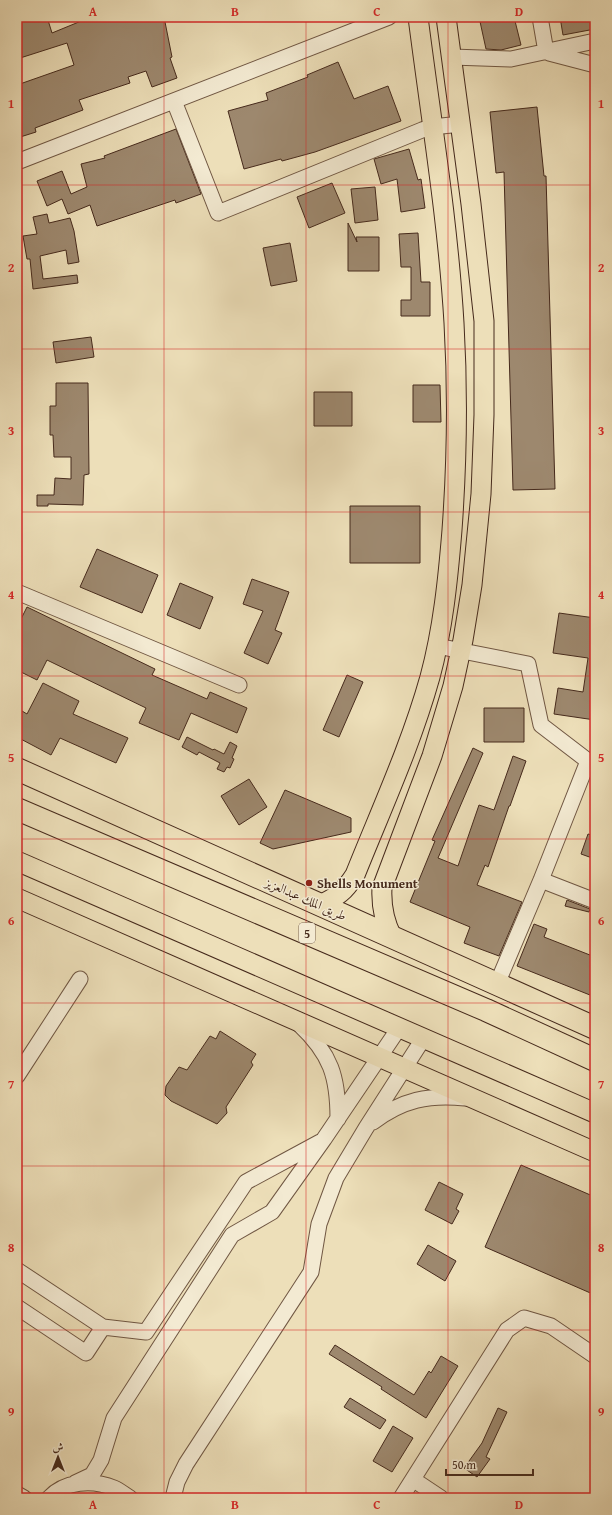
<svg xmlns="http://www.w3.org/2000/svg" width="612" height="1515" font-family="'Gentium Book Plus',Amiri,serif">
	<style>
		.building { fill: #9d886e; stroke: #462a1c }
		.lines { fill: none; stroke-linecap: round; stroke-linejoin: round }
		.minor-casing { stroke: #705743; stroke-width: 17 }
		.major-casing { stroke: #462a1c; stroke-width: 21 }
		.highway-casing { stroke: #462a1c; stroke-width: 24 }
		.minor { stroke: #f3ead2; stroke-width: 15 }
		.major { stroke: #eddfb9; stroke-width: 19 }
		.highway { stroke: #eddfb9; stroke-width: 22 }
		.grid { fill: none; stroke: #d62828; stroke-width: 1; stroke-opacity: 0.55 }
		.poi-dot { fill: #8f2418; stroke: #f3ead2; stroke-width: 1.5 }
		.labels { text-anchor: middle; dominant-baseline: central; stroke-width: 3; stroke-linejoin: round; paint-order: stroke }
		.shield { fill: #f3ead2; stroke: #7a6453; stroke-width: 1 }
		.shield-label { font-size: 12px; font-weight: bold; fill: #462a1c }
		.poi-label { font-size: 13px; font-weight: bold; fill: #462a1c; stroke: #f3ead2; text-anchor: start }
		.street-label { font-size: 13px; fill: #462a1c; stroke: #f3ead2 }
		.neatline { fill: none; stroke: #d62828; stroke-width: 1.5 }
		.grid-label { font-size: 13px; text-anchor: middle; font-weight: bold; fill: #d62828 }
	</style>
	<rect width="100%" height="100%" fill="#eddfb9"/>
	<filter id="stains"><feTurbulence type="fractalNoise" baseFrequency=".005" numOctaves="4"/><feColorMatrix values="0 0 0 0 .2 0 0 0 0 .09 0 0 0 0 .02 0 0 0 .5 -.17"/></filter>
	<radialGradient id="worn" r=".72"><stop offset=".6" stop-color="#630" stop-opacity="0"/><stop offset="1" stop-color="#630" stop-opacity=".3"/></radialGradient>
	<path class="building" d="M17,17H47L52,33L91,17H164L172,57L170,58L177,78L152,87L146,71L128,77L130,83L79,100L83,110L35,128L36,132L17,138V85L74,65L67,43L17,59Z
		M479,17H514L521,45L501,50L486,49Z
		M560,17H595V29L563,35Z
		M338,62L354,99L388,86L401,121L315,152L282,161L281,159L244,169L228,111L268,100L266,93L308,77L307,75Z
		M537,107L544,176H546L555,489L513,490L504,172L496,173L490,112Z
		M176,129L201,194L176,203L175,200L97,226L90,205L68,214L62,199L47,206L37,181L62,171L71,194L87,187L81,164L105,158L104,156Z
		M409,149L418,180L421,179L425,208L401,212L397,179L381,184L374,159Z
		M332,183L345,213L309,228L297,197Z
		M375,187L378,220L355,223L351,189Z
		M47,214L49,223L70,218L74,231L79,262L68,264L66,250L40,256L43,279L77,275L78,283L33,289L30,259H27L23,236L37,234L33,217Z
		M348,223L357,242L356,237H379V271H348Z
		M418,233L421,282H430V316H401V300H411V267H401L399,234Z
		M290,243L297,281L271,286L263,248Z
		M91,337L94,357L56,363L53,342Z
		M56,383H88L89,474L84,475L83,505L48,504V506H37V495H54L55,478L71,479V457H54L53,435H50V406H56Z
		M413,385H440L441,422H413Z
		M314,392H352V426H314Z
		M350,506H420V563H350Z
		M97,549L158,575L142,613L80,587Z
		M252,579L289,592L275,630L282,633L268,664L244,653L263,611L243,604Z
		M180,583L213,597L200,629L167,615Z
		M27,607L155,669L152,675L207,699L210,692L247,708L237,733L191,713L179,740L139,723L146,708L47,660L37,680L17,670V627Z
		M559,613L595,618V720L554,714L558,688L583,692L588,658L553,653Z
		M347,675L363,682L339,737L323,730Z
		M43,683L79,701L73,714L128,738L116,763L60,738L51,755L17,737V708L27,714Z
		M484,708H524V742H484Z
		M187,737L213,750L214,749L224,754L230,742L237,746L232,758L234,759L230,768L227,767L224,772L217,769L220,763L199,752L197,755L182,747Z
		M473,748L483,753L438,858L458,866L479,805L494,810L513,756L526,761L510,806H509L488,867L485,865L477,885L522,902L499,956L464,943L470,927L410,902L435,841L432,840Z
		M249,779L267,807L239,825L221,796Z
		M285,790L351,818V832L273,849L260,843Z
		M588,834L595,836V859L581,854Z
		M567,900L590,909L589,912L565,906Z
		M534,924L547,929L544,937L595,957V997L517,966Z
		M220,1031L256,1054L251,1062L253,1065L226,1107L227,1113L217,1124L171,1101L165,1095L166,1086L179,1067L187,1070L210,1036L216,1039Z
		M521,1165L595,1197V1295L485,1247Z
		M439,1182L463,1194L456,1209L459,1211L452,1224L425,1210Z
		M428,1245L456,1261L445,1281L417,1264Z
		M335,1345L414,1395L429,1371L431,1373L441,1356L458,1366L426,1418L381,1389L382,1387L329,1354Z
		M350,1398L386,1420L380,1429L344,1407Z
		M498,1408L507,1412L486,1457L490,1459L477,1477L464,1468L482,1443Z
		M393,1426L413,1438L392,1472L373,1461Z"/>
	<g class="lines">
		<g class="minor-casing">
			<path id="minor" d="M540,17L546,52
				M549,53L595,65
				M452,57L511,59L595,41
				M174,101L218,213L422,130L432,127L461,124
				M17,162L389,17
				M17,592L239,685
				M437,646L528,664L541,725L588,761L541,880L497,984
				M541,880L595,901
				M299,1024C331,1054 338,1077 338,1119
				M17,1076L80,979
				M373,1122C402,1100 429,1094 465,1098
				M17,1270L103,1327
				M17,1307L86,1353L103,1327L146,1332L246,1182L320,1142
				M414,1480L441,1498
				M75,1483L92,1475L101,1460L114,1418L232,1235L272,1212L324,1139L399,1028
				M17,1494L24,1498
				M49,1498C65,1481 92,1479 114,1488C119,1490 125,1495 130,1498
				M173,1498L177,1482L186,1464L311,1272L319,1224L336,1178L366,1128L423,1039
				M401,1498L507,1330L524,1318L551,1326L595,1356"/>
		</g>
		<g class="major-casing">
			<path id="major" d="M17,861L595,1113
				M17,898L595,1152
				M320,905C338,896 344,892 355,875C381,810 411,745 430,677C443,629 448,579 452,530C457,461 458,392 454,323C448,221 431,119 418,17
				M392,937C384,921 381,906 382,888L432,756L453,686L463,640L472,585L481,494L484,415V321L471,204L446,17"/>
		</g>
		<g class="highway-casing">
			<path id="highway" d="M17,769L595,1028
				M17,809L486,1010L595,1060"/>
		</g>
		<use href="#minor" class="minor"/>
		<use href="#major" class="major"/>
		<use href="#highway" class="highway"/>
	</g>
	<path class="grid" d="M164,17V1498M306,17V1498M448,17V1498M17,185H595M17,349H595M17,512H595M17,676H595M17,839H595M17,1003H595M17,1166H595M17,1330H595"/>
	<circle class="poi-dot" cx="309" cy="883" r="4"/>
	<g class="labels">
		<rect class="shield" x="299" y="923" width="16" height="20" rx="3"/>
		<g class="shield-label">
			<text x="307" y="933">5</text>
		</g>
		<g class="poi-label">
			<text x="317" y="883">Shells Monument</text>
		</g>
		<g class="street-label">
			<text transform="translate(306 899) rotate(24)">طريق الملك عبدالعزيز</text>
		</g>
	</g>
	<rect width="612" height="1515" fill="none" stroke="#eddfb9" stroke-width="44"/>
	<g transform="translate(58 1457)" stroke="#f3ead2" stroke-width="3" paint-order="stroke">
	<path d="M0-3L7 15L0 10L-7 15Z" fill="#462a1c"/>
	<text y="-6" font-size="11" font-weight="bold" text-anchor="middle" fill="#462a1c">ش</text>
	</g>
	<path d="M446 1469v6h87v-6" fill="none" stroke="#462a1c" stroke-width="2"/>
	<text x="452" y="1469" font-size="12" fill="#462a1c" stroke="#f3ead2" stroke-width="3" paint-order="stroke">50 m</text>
	<rect x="22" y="22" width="568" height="1471" class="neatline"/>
	<g class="grid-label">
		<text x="93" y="16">A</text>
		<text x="235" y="16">B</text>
		<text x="377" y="16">C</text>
		<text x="519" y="16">D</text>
		<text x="11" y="108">1</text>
		<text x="601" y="108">1</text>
		<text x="11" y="272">2</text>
		<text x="601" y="272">2</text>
		<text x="11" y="435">3</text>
		<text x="601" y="435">3</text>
		<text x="11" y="599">4</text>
		<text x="601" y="599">4</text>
		<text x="11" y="762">5</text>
		<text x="601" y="762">5</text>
		<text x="11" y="925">6</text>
		<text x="601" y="925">6</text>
		<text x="11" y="1089">7</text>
		<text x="601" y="1089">7</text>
		<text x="11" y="1252">8</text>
		<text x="601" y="1252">8</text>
		<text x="11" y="1416">9</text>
		<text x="601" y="1416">9</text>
		<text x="93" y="1509">A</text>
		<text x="235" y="1509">B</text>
		<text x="377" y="1509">C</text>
		<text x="519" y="1509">D</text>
	</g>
	<rect width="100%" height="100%" filter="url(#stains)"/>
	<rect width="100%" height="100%" fill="url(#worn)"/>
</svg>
